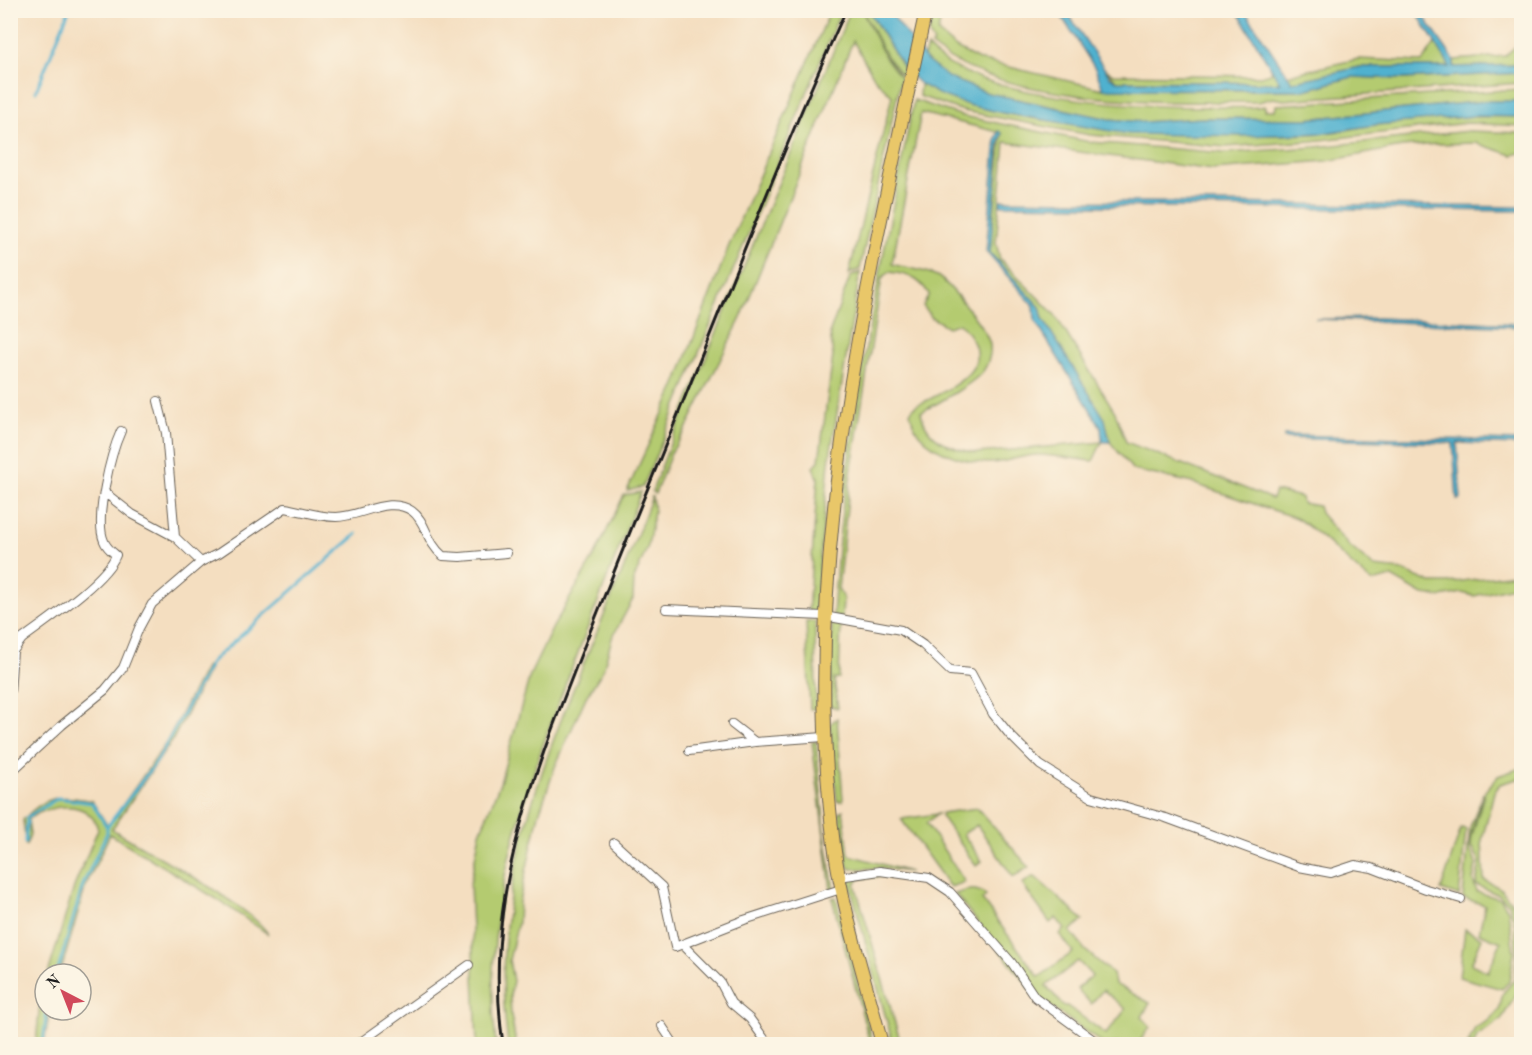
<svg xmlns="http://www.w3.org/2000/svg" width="1532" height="1055" font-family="'Old Standard TT',serif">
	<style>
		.green { fill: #b4cb70; stroke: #687446; stroke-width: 1.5; fill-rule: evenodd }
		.water { fill: #50b1cf; stroke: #366676; stroke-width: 1.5 }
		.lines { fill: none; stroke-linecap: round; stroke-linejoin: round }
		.stream { stroke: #50b1cf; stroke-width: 3 }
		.street-casing { stroke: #686055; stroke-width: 10 }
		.primary-casing { stroke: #686055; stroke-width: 14 }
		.street { stroke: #fff; stroke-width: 8 }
		.primary { stroke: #e9c769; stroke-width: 12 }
		.rail { stroke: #1c1c1c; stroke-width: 3 }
	</style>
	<rect width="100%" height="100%" fill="#fcf5e5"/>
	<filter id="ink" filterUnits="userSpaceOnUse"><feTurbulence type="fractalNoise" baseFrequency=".0167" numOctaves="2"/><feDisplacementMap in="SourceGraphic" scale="12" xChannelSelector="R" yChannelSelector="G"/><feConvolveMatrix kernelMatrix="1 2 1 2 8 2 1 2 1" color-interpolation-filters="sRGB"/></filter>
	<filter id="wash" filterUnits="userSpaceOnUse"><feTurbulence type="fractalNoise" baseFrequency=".008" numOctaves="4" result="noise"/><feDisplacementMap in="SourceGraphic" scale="24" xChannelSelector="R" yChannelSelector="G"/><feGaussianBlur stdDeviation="1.35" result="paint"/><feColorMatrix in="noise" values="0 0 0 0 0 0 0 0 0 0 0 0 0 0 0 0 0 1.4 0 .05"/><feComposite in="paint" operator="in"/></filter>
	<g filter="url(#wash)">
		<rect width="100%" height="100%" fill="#f4dec0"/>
		<path class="green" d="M830,11H841L643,487L627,491L675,387L728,248Z
			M850,11H862L885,57L901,78L860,269L849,274L892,96L875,79L853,41L741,318L684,433L672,451L655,494L652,491L669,447Z
			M863,11H869L904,69L902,76L886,56Z
			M934,11H942L938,33L956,48L979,60L1103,89L1305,90L1352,77L1402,79L1521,73V83L1284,100L1273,98L1258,102C1166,103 1005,105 931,46L934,43L929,34Z
			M1436,42L1451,67H1360L1292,82L1287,75L1358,59L1422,62Z
			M1519,43L1521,65L1454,67V60L1505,56Z
			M927,47C975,100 1141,107 1209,107C1228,107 1247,109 1265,106V110H1275L1276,105L1521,89V101H1486L1306,119L1202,118L1144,122L1109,119L988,93L949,78L937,71L924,57Z
			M1272,65L1281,83L1117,81L1105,69L1113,74L1261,76L1271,73Z
			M920,84C988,120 1066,123 1141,129C1202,133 1262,138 1323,133C1341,132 1358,127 1376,125C1424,120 1473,115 1521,117V126L1467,123L1312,141L1226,147L1090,135L963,111L919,96Z
			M914,100L963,116L1090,142L1225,153L1316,147L1469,131L1521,133V153L1512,155L1476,143L1438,144L1402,147L1327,161L1213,170L1005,142L996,243L1000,259L1055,315L1115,412L1126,442L1272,499L1275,491L1301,497L1302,503L1318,506L1320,513L1347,544L1374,567L1401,570L1431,583H1447L1521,573V585L1474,596L1462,593L1441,597L1423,595L1392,577L1372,582C1346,562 1324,535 1296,518L1189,482L1133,470L1110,442L1107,428L1043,319L1040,307L990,253L1002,133L921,113L892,264C906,268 924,270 937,276C950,284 988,331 990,345C991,353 989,361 985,368C979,381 935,405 921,412C926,440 952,449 977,453L1102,442L1093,461C1075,459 1055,455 1037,455C1025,455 1012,460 1000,462C974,466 937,455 919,434C914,428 912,420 910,413C914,404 920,404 928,400C965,381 998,362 959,323L948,327L932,318L923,306L929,294C919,278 908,274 889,272L882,278L850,479L838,589L843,598L842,618L833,616C843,441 880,271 914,100Z
			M860,272L829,462L815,613L808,612L818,478L813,467L819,461L833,356L830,332L850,277Z
			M641,492C617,554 592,616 568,678C523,795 480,917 496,1044H477L470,884L480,833L500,783L530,675L553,627L595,555L624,495Z
			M652,496L654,512L648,546L634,579L633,599L612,638L603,670L586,697L555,767L539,814L519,902L518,922L509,960L513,981L510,995L511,1015L516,1044H508C479,850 588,672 652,496Z
			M815,621L816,709H810L806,622Z
			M832,621L841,622L839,678L834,679L838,708L830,706Z
			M206,666L210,667L173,739L112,829C147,851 249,904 268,934L215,898L110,834L86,885L60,974H48L74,887L98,829C89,798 50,804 28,819L30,834L26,846L23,820C45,795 62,794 92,801L107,825L111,822L166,743Z
			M837,718L843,801H837L830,724Z
			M816,741L826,842L834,889L831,890L812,742Z
			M1521,768V778L1500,784L1494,792L1482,840L1484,880L1500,888L1519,911L1521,920V955L1518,991L1501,1020L1477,1036L1474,1044H1468L1475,1028L1488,1021L1499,1010L1503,993L1514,980L1517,957L1515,923L1509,904L1499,895L1476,885L1480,862L1471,844L1472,836L1485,791L1498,776Z
			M1483,793L1470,838V848L1476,864L1473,881L1477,892L1501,899L1508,910L1514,953L1509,982L1502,989L1459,977L1465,929L1482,938L1471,964L1488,972L1501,942L1479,933L1485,905L1463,898L1470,827Z
			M977,808L1029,867L1013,877L977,825L963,834L982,861L976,866L941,816L942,813Z
			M843,810L849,855L910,872L881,868L851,869L847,865L839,813Z
			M938,814L926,823L965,882L950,887L901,819Z
			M1461,828L1466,829L1459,896L1441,890Z
			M881,874L927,881L883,876L859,879L855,884L901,1044H893L849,881L853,878Z
			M1034,876L1083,920L1070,931L1085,950L1113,974L1115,984L1150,1003L1142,1017L1150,1027L1138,1044H1103L1036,996L955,894C967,890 977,886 986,896L982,900L1039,977L1073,952L1060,934L1065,929L1056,918L1050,923L1022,884ZM1078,961L1092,976L1077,989L1091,1004L1103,990L1126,1009L1106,1034L1067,1006H1064L1046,986Z
			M836,897L873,1044H870L832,898Z
			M45,984V1010H50L44,1044H36L40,1002Z"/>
		<path class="water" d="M869,11H889L927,61L949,78L988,93L1109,119L1144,122L1202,118L1306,119L1486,101H1521V117L1475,116L1375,125L1324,133L1245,136L1129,134L1003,113L968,105L938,94L920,84L904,69Z
			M1237,11H1245L1292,82L1360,67H1450L1415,10L1420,11L1454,60V67L1521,65V73L1402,79L1352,77L1305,90L1103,89L1095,68L1058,11H1066L1110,77L1117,81L1280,83Z
			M999,131L1002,133L999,145L990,253L1040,307L1043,319L1105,419L1110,442H1102L1101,427L1035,321L1034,306L986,252L996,138Z
			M1001,200L1521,207L1522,211L1000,205Z
			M1377,318L1521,324V327L1315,319Z
			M1284,435L1521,441L1522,445L1457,443L1461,499L1457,500L1453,443L1284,438Z"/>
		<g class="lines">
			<path class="stream" d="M36,91L69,10
				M26,818L58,798L92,803L107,827
				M25,843L27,821
				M57,974L83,885L107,833V827L157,761L212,661L357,534
				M43,1044L47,1010"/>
		</g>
	</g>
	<g filter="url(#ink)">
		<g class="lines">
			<g class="street-casing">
				<path id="street" d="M158,401L166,433L175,537
					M201,562L219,553L285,508C302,511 319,517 336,517C361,517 389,495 412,511C426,521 426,542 443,556L460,557L507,553
					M666,609L824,616L901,630L923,645L950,671L971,673L993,714L1010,735L1040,765L1091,797L1166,818L1299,867L1331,873L1355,865L1372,868L1426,889L1461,899
					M10,694L13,651L22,639C46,621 106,581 116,555C111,551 106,547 104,541C94,519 111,453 121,431
					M732,724L755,742L824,737
					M689,751L755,742
					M10,773L62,725L105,690L123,668L139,628L152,604L201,562L175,537L132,514L104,492
					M614,843L662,887L675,947L744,920L841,889
					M839,877L880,871L929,878L950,892L1012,963L1035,997L1099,1044
					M682,944L720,982L731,1003L750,1019L768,1044
					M662,1026L674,1044
					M358,1044L469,965"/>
			</g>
			<g class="primary-casing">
				<path id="primary" d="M882,1044C865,978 843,913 834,845C798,564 867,283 926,10"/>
			</g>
			<use href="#street" class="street"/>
			<use href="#primary" class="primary"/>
			<path class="rail" d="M503,1044C482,902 532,779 583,649C612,576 642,502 672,429C729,289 783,148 846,10"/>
		</g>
	</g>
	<rect width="1532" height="1055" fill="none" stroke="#fcf5e5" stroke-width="36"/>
	<g transform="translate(63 992) rotate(318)"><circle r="28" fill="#fcf5e5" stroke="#a29e95" stroke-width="1.5"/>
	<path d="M0-4.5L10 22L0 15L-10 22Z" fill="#d1495b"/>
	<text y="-9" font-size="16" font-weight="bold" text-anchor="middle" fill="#1c1c1c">N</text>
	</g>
</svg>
